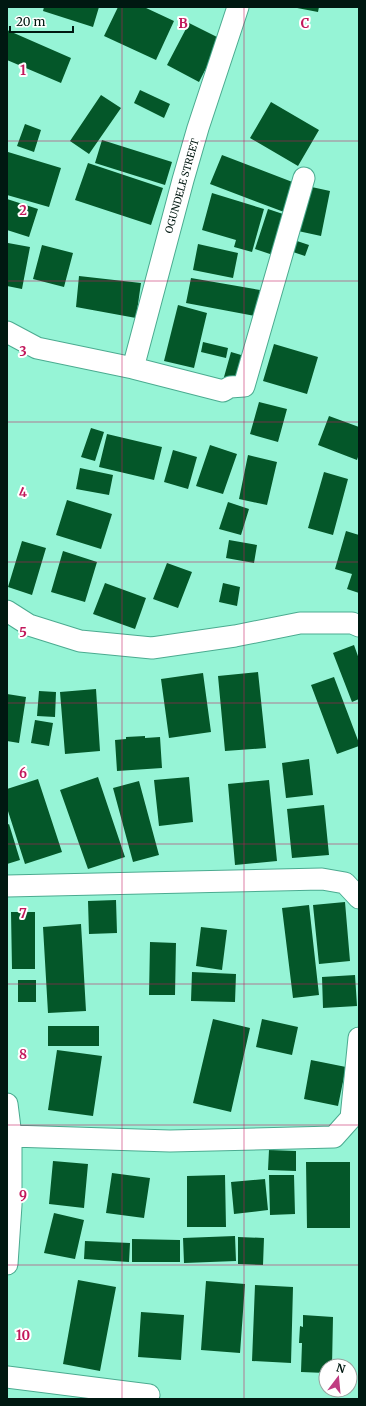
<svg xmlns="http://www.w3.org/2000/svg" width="366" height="1406" font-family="Merriweather,serif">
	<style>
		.building { fill: #045729 }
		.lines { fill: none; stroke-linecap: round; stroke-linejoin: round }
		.street-casing { stroke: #4bab90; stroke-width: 23 }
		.street { stroke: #fff; stroke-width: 21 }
		.grid { fill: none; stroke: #c2185b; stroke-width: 1; stroke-opacity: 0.55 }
		.labels { text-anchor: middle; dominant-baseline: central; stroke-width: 4; stroke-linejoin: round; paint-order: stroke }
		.street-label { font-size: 10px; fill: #001811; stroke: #fff }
		.grid-label { font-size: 13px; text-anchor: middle; font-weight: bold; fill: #c2185b; stroke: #fff; stroke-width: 4; stroke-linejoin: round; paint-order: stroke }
	</style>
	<rect width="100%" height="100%" fill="#96f4d6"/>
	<path class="building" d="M44,7H99L93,27L43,11Z
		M118,7H144L174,21L156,60L104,36Z
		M292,7H319L318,12Z
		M189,23L221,39L199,82L167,65Z
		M7,30L71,58L61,83L7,60Z
		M140,90L170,104L164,118L134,103Z
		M101,95L121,108L89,154L70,141Z
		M271,102L319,130L298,166L250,138Z
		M25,124L41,130L34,152L17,146Z
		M102,140L172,162L165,185L95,163Z
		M8,152L61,168L49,207L7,195Z
		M222,155L295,183L284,212L210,184Z
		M88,163L163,188L151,225L75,200Z
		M307,186L330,191L321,236L298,231Z
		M212,193L264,209L252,252L234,247L236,240L202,230Z
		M7,199L38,209L29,237L7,230Z
		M268,209L286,215L273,255L255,249Z
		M294,240L309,245L305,256L290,251Z
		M8,243L30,247L22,289L7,286Z
		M198,244L238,253L233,278L193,270Z
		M42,245L73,253L64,287L33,279Z
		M79,276L141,283L136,318L76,307Z
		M191,278L260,290L255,316L186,303Z
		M178,305L207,313L194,368L164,361Z
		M203,342L228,348L226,358L201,352Z
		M274,344L318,357L307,394L263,381Z
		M231,352L248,357L241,381L224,377Z
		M259,402L287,409L278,442L250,434Z
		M329,416L359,427V454L357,460L318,445Z
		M91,428L104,432L95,461L81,457Z
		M107,434L162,447L154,480L99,467Z
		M210,445L237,454L223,494L196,486Z
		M173,450L197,457L188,489L164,482Z
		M248,455L277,462L267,505L239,499Z
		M80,468L113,475L109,495L76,489Z
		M324,472L348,479L333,535L308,528Z
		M67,500L112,514L101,549L56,535Z
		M228,502L249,509L241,535L219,529Z
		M346,531L359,535V593L347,589L352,574L335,569Z
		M229,540L257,545L254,563L226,558Z
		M22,541L46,548L32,595L8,587Z
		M63,551L97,562L85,602L51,592Z
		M167,563L192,572L178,608L153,599Z
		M105,583L146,598L135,629L93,614Z
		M223,583L240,587L237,606L219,602Z
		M354,645L359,659V699L352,702L333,653Z
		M258,672L266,748L225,751L218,676Z
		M203,673L211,732L169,738L161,679Z
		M334,677L359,743V746L337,754L311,685Z
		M96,689L100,751L65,754L60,692Z
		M39,691L56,692L55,717L37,716Z
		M7,694L26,697L19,743L7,741Z
		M35,720L53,723L49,746L31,743Z
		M145,736V738L160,737L162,768L117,771L115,740L126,739V737Z
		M309,759L313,795L286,798L282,763Z
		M98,777L125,857L88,869L60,790Z
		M189,777L193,822L159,826L154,780Z
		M38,779L62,852L25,864L7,808V789Z
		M269,780L277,861L235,865L228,784Z
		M139,781L159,855L133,862L113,788Z
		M324,805L329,855L292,858L287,809Z
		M9,824L20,860L7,864V825Z
		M116,900L117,933L89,934L88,901Z
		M345,902L350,961L319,964L313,905Z
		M309,905L319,995L293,998L282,908Z
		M11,912H35V969H12Z
		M81,924L86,1011L48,1013L43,927Z
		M201,927L227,930L222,970L196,966Z
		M150,942L176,943L175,995H149Z
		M192,972L236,974L235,1002L191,1001Z
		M355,975L357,1006L323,1008L322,977Z
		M18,980H36V1002H18Z
		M213,1019L250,1028L231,1112L193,1103Z
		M262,1019L298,1027L292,1055L256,1047Z
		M48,1026H99V1046H48Z
		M57,1050L102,1056L93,1116L48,1110Z
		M311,1060L346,1067L338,1106L304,1099Z
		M269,1150L296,1151V1171L268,1170Z
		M53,1161L88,1164L84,1208L49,1204Z
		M306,1162H350V1228H307Z
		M112,1173L150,1178L144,1218L106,1213Z
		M225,1175L226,1227H187V1176Z
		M269,1175H294L295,1214L270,1215Z
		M265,1179L268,1210L234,1214L231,1182Z
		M54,1213L84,1220L75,1259L44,1253Z
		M235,1236L236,1261L184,1263L183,1238Z
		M238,1237L264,1238L263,1265L238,1264Z
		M132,1239L180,1240V1262H132Z
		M85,1241L130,1243L129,1262L84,1259Z
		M78,1280L116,1287L100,1371L63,1364Z
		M206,1281L245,1284L240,1353L201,1350Z
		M255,1285L293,1287L291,1363L252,1361Z
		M141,1312L184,1315L181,1360L138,1357Z
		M303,1315L333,1317L332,1366H326V1373L301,1372L302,1343H299L300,1326L303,1327Z"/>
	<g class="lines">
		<g class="street-casing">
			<path id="street" d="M7,332L37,348L133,368L223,391L230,387L244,386L304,178
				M133,368L183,180L198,128L238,7
				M7,611L29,625L80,641L152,648L235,636L300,623H352L359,626
				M7,886L322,879L345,883L359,898
				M7,1104L11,1136V1205L7,1264
				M11,1136L170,1141L334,1137L351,1118L359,1038
				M7,1377L149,1395"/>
		</g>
		<use href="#street" class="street"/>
	</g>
	<path class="grid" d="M122,7V1399M244,7V1399M7,141H359M7,281H359M7,422H359M7,562H359M7,703H359M7,844H359M7,984H359M7,1125H359M7,1265H359"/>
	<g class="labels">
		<g class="street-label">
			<text transform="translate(182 186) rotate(-74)">OGUNDELE STREET</text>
		</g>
	</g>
	<g class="grid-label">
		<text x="183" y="28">B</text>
		<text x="305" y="28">C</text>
		<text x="23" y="75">1</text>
		<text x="23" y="215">2</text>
		<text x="23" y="356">3</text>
		<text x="23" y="497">4</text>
		<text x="23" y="637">5</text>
		<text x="23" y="778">6</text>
		<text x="23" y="918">7</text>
		<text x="23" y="1059">8</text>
		<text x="23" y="1200">9</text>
		<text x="23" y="1340">10</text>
	</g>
	<rect width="366" height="1406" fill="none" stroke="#001811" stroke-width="16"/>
	<g transform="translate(338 1378) rotate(16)"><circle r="19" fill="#ffffff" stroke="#99a3a0"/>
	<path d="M0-3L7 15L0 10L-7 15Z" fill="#c03c82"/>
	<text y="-6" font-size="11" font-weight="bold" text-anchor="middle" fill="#001811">N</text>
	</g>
	<path d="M10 26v6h63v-6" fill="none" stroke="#001811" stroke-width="2"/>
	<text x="16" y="26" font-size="12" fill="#001811" stroke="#ffffff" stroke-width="3" paint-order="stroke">20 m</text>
</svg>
